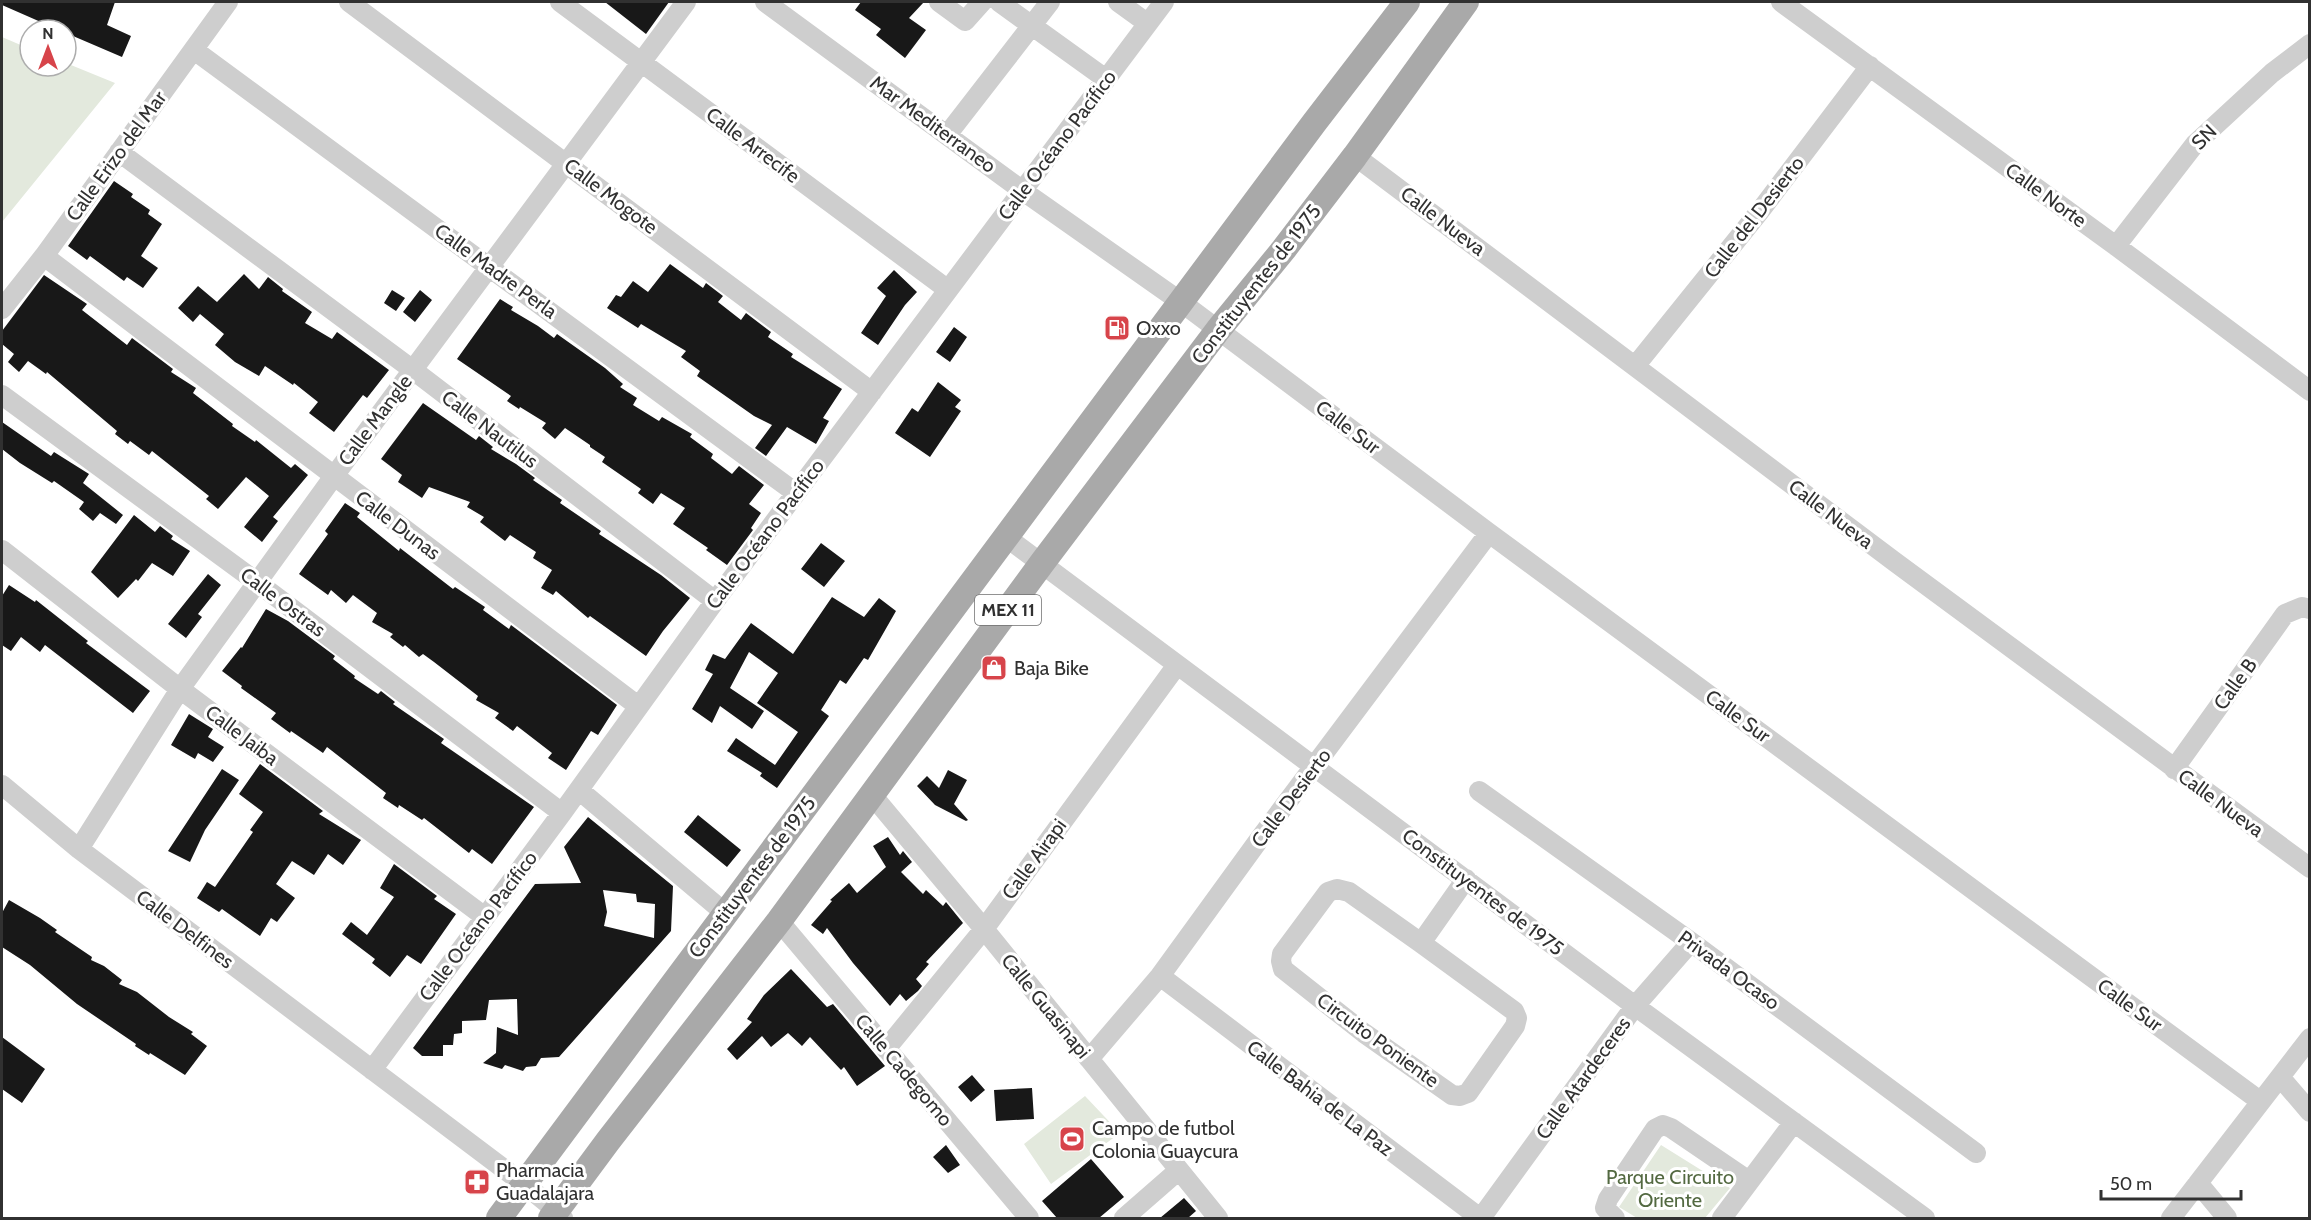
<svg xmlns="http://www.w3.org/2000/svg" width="2311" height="1220" font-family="Cabin,sans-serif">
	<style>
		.green { fill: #e3e9dd }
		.building { fill: #181818; fill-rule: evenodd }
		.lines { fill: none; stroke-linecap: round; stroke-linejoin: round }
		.minor { stroke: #cecece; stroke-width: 20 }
		.major { stroke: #a9a9a9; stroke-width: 26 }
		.labels { text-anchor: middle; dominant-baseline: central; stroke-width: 6; stroke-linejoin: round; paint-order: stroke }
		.shield { fill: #fff; stroke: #6f6f6f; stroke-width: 1.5 }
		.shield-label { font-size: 18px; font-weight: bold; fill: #313131 }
		.street-label { font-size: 20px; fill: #313131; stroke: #fff }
		.poi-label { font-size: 20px; fill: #313131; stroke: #fff; text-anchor: start }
		.park-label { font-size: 20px; fill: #536941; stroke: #fff }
	</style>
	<rect width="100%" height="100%" fill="#fff"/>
	<path class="green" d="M2,37L30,49V66H66V63L115,83L2,222Z
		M1085,1096L1120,1133L1051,1184L1024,1144Z
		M1661,1145L1730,1188L1705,1218H1637L1619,1207Z"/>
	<path class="building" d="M2,2H115L107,25L131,36L122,57L66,33V30H59L2,5Z
		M605,2H669L646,34Z
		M861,2H924L909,18L926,30L905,58L876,35L881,29L855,10Z
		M114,181L133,194L131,197L150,210L148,214L162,224L141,256L158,268L143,288L127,277L124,281L90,256L87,260L68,246Z
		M670,264L703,288L706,283L723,296L718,302L741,320L746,313L771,332L768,337L793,354L791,357L842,389L823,418L829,421L816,444L787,427L766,456L755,448L772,425L754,416L697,376L700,371L681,357L686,351L641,324L638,328L607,308L616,295L621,297L633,281L648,292Z
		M894,270L917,292L905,305L878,345L861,333L886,296L877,288Z
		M244,274L259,289L268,277L283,289L282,291L312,312L305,323L332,339L337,332L389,370L367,398L363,395L334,432L309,413L318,402L294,383L293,385L265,366L259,376L235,362L215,345L224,334L200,314L193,322L178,308L198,286L217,302Z
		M44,275L87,304L82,310L127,345L132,338L173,369L171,372L196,388L193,393L233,424L232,426L255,442L256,440L291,468L295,464L308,475L273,517L278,521L262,542L244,527L269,496L246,477L218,509L206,499L209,496L152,451L149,455L130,441L128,444L115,434L117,431L47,372L46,374L28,361L19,372L8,362L14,354L2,344V331Z
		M392,290L405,298L396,311L384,303Z
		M420,290L432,300L415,322L403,312Z
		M500,299L513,307L511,310L538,326L554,338L557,334L605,368L623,384L620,387L637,398L633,405L659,421L662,417L692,434L690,437L713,454L711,458L732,474L739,466L764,485L749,504L761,513L751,528L753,530L727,565L706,550L708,548L673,524L685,508L661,493L653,504L638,493L641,489L602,462L605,457L590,447V445L565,428L555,439L542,428L546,423L520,407L519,409L507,401L511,396L457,359Z
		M954,327L967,337L950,362L936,352Z
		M938,382L961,400L955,407L961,411L930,457L895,433L912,408L918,412Z
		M423,403L476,440L479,436L493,447L491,449L516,464L535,478L533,480L562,500L560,503L601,531L599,534L661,575L690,598L663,631L646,656L590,616L588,618L556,591L553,595L541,588L552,570L533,558L536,552L510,535L505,541L480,522L484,517L467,507L470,502L429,487L422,498L398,482L402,475L381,459Z
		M2,422L51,456L54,452L89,474L83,483L123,515L116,524L100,513L93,521L79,509L84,502L54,481L52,483L20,463L2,449Z
		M345,503L360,513L357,517L399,551L400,548L453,589L455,587L485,607L483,610L509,629L511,625L515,628L617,705L598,735L591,731L566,770L548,758L552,753L517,726L513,731L495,718L499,713L476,700L478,696L434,662L423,654L419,657L405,645L403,647L390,637L393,634L372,622L377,613L353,595L346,603L331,590L328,595L299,574L328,534L325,531Z
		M134,515L155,532L160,526L173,536L171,539L190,551L173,576L152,563L138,581L136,579L118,598L91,572Z
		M821,543L845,561L824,587L801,569Z
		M208,574L221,585L198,614L202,617L186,638L168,624Z
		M9,585L35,602L36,600L88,641L86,643L150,691L133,713L45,645L40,652L21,637L11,651L2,645V596Z
		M832,597L864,617L879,598L896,611L868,660L864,658L846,684L840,680L821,710L829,716L777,788L760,776L762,773L727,751L736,738L775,765L798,732L757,703L778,673L749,652L730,688L764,711L752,729L720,706L712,723L692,709L713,674L705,670L713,654L725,659L751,623L793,654Z
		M266,609L288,621L335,656L333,659L355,676L354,678L378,694L381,691L395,702L393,704L444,739L441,743L534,807L492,864L472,849L469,853L424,818L422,820L399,805L398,808L383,798L386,793L327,747L323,753L291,731L290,733L271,719L276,713L241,688L242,686L222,671L241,647L242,648Z
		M189,714L213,729L208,737L224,747L213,762L198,753L195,759L171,745Z
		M260,764L323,811L319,814L361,840L343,865L328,854L314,875L292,861L276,884L295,898L277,922L271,918L260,936L222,909L219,912L197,898L207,882L215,887L253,832L250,830L263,812L239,794Z
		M222,769L239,780L205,830L190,862L168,851Z
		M948,770L967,780L954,804L968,820L966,821L935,805L917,786L927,776L939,788Z
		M698,815L741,850L727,867L684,832Z
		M588,817L673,886L671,931L559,1057L541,1058L536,1066L526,1067L523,1071L505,1065L502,1069L483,1063L496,1053L497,1027L518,1035L517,999L489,1000L486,1020L462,1021V1033L454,1034L453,1045H443V1056H422L413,1048L535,884L581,883L564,847ZM603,890L636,894L637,902L655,904L654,938L604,926L607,912Z
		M888,837L900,855L903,851L912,862L901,872L923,894L926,890L943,906L946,902L963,923L926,962L929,964L916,979L922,986L918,991L906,1001L900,994L890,1006L853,963L827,928L823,934L811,925L832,901L830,900L849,883L857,893L886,867L873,846Z
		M394,864L437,896L434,899L456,914L421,964L407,955L390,977L372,963L375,959L342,934L351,922L367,935L394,897L380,888Z
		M9,900L40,918L57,930L55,932L92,957L91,960L104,966L122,980L119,984L137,992L169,1017L193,1032L191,1034L207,1046L185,1075L150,1053L149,1055L135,1046L136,1044L77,1004L30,965L2,947V913Z
		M791,969L827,1007L833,1004L885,1066L857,1086L844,1067L841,1070L810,1037L802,1046L788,1033L771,1047L762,1036L737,1060L727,1049L752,1022L747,1019L764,995Z
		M2,1037L45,1069L22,1103L2,1089Z
		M972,1075L985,1090L971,1102L958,1087Z
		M1032,1088L1034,1119L996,1121L994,1090Z
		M946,1145L960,1165L948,1173L933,1157Z
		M1091,1159L1124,1197L1099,1218H1057L1042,1201Z
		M1184,1198L1196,1211L1188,1218H1160Z"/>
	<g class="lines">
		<path class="minor" d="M349,2L872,392
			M560,2L947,289
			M765,2L1023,191L1181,302L1489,533L2260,1101
			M939,2L965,21L982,2
			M999,2L1106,79
			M1118,2L1147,23
			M1781,2L2116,246L2310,391
			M194,50L796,493
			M947,135L1050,2
			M119,152L413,370L715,601
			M1355,156L1895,562L2310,868
			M2116,246L2195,144L2272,73L2310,44
			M44,256L638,706
			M2,309L44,256L228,2
			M1636,365L1760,211L1870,66
			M2,395L258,583L562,813
			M1006,537L1635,1006L1925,1218
			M2,550L180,689L485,917
			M2174,769L2285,614L2302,607L2310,609
			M2,785L79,849L524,1184L557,1211L563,1218
			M579,790L725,913
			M1479,791L1691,942L1976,1153
			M872,795L984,929L1218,1218
			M79,849L180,689L334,476L686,2
			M1337,889L1349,892L1421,943L1514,1011L1517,1018L1515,1026L1468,1093L1460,1096L1452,1095L1364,1033L1283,969L1281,961L1282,954L1328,892Z
			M779,921L1029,1218
			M1421,943L1466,879
			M1160,976L1480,1218
			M886,1049L984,929L1177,665
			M1089,1059L1160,976L1261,837L1489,533
			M372,1070L562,813L715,601L1164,2
			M2280,1077L2310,1112
			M2198,1183L2227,1218
			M1124,1218L1179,1170
			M1481,1218L1635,1006L1691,942
			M1615,1218L1605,1208L1608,1199L1655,1129L1663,1125L1671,1128L1749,1181
			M1722,1218L1794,1122
			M2171,1218L2310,1038"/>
		<path class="major" d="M499,1218L1314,123L1407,2
			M551,1218L608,1141L779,921L1042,563L1218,330L1284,249L1355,156L1466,2"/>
	</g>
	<defs>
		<g id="fuel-square" transform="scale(1.35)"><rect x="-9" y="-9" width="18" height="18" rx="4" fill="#d7444a" stroke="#fff"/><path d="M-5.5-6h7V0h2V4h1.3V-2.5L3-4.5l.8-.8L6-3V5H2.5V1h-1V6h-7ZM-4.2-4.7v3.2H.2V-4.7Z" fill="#fff"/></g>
		<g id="shop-square" transform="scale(1.35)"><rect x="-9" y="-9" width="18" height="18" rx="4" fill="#d7444a" stroke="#fff"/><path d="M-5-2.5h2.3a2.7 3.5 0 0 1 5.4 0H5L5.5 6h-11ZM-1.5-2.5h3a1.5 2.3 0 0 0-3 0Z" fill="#fff"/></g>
		<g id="stadium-square" transform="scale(1.35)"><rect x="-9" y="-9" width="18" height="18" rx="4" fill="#d7444a" stroke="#fff"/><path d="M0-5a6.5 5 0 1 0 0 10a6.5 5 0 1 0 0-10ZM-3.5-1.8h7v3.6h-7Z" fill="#fff"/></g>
		<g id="pharmacy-square" transform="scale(1.35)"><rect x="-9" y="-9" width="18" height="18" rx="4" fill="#d7444a" stroke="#fff"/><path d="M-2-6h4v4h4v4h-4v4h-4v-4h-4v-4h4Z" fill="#fff"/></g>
	</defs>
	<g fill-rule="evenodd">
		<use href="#fuel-square" x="1117" y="328"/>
		<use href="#shop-square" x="994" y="668"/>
		<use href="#stadium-square" x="1072" y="1139"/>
		<use href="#pharmacy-square" x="477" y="1182"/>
	</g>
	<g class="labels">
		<rect class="shield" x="975" y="595" width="66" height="30" rx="4.5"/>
		<g class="shield-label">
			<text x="1008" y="610">MEX 11</text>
		</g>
		<g class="street-label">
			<text transform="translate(933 124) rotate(36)">Mar Mediterraneo</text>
			<text transform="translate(2204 137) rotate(-45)">SN</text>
			<text transform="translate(753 145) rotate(37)">Calle Arrecife</text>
			<text transform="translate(1057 145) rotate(-53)">Calle Océano Pacífico</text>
			<text transform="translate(116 156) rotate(-54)">Calle Erizo del Mar</text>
			<text transform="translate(2046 195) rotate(36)">Calle Norte</text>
			<text transform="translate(611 196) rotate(37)">Calle Mogote</text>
			<text transform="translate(1754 217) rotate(-52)">Calle del Desierto</text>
			<text transform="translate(1443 221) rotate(37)">Calle Nueva</text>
			<text transform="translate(496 271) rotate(36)">Calle Madre Perla</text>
			<text transform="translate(1256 284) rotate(-52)">Constituyentes de 1975</text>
			<text transform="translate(375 420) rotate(-53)">Calle Mangle</text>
			<text transform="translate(1348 427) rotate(37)">Calle Sur</text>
			<text transform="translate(490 429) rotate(37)">Calle Nautilus</text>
			<text transform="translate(1831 514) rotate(37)">Calle Nueva</text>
			<text transform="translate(398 525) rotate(37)">Calle Dunas</text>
			<text transform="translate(765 534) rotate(-53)">Calle Océano Pacífico</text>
			<text transform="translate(283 602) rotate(37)">Calle Ostras</text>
			<text transform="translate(2235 684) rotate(-54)">Calle B</text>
			<text transform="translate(1738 716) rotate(36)">Calle Sur</text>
			<text transform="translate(242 735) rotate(37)">Calle Jaiba</text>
			<text transform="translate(1291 798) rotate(-53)">Calle Desierto</text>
			<text transform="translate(2221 803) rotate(36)">Calle Nueva</text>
			<text transform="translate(1034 859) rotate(-54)">Calle Airapi</text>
			<text transform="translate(752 877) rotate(-53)">Constituyentes de 1975</text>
			<text transform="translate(1483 892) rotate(37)">Constituyentes de 1975</text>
			<text transform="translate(478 926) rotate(-53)">Calle Océano Pacífico</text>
			<text transform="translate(185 929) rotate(37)">Calle Delfines</text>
			<text transform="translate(1729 970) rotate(36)">Privada Ocaso</text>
			<text transform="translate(2130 1005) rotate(36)">Calle Sur</text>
			<text transform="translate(1046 1006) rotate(51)">Calle Guasinapi</text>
			<text transform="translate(1378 1040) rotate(36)">Circuito Poniente</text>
			<text transform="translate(904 1070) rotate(50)">Calle Cadegomo</text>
			<text transform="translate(1583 1078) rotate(-54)">Calle Atardeceres</text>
			<text transform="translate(1320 1098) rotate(37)">Calle Bahia de La Paz</text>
		</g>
		<g class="poi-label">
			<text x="1136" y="328">Oxxo</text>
			<text x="1014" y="668">Baja Bike</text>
			<text x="1092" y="1128">Campo de futbol<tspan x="1092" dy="23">Colonia Guaycura</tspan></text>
			<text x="496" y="1170">Pharmacia<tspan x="496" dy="23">Guadalajara</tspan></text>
		</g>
		<g class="park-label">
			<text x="1670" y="1177">Parque Circuito<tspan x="1670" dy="23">Oriente</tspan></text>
		</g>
	</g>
	<rect width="2311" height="1220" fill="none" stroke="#313131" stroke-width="6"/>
	<g transform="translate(48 48)"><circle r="28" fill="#ffffff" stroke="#adadad" stroke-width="1.5"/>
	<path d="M0-4.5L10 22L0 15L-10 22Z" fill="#d7444a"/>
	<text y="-9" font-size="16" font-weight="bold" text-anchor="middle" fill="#313131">N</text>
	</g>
	<path d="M2101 1190v9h140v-9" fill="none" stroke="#313131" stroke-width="3"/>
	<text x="2110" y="1190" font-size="18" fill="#313131" stroke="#ffffff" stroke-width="4.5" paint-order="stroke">50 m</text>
</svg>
